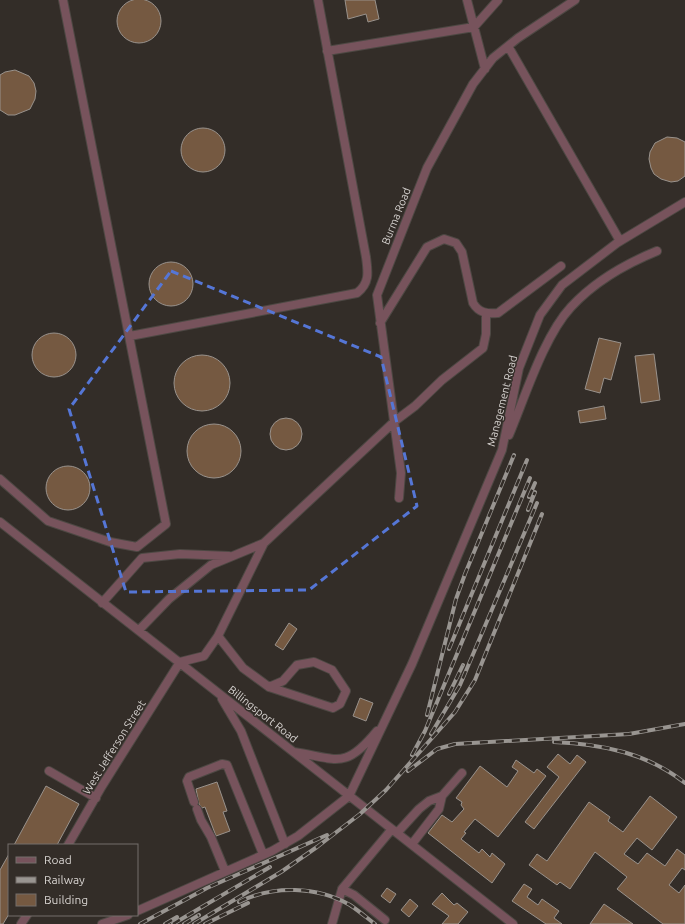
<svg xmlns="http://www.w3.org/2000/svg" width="685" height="924" font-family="Ubuntu,sans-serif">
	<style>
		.building { fill: #755941; stroke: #99928c }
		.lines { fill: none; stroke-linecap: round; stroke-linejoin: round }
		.minor-casing { stroke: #4d4843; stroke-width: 10 }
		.minor { stroke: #77535c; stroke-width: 8 }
		.rail-casing { stroke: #999591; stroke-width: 4 }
		.rail { stroke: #332d28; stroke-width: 2.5; stroke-dasharray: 8; stroke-linecap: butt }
		.marked { fill: none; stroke: #5576d6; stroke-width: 3; stroke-dasharray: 8 5; stroke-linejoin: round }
		.labels { text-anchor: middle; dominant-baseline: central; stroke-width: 3; stroke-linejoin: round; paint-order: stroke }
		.street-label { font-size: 11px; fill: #d7d3d0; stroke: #332d28 }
	</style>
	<rect width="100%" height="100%" fill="#332d28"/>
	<path class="building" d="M117 21a22 22 0 1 1 44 0a22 22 0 1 1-44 0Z
		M345,0H375L379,19L368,22L366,14L348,19Z
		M15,70L29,76L34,83L36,91L35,99L30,109L15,115H8L0,110V75L5,72Z
		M181 150a22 22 0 1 1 44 0a22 22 0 1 1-44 0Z
		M667,137L677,138L685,142V176L678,181L671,182L661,179L654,174L651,168L649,159L650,152L655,143Z
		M149 284a22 22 0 1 1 44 0a22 22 0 1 1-44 0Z
		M32 355a22 22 0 1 1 44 0a22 22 0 1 1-44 0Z
		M599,338L621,343L611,380L604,378L600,393L585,389Z
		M654,354L660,400L641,403L635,356Z
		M174 383a28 28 0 1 1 56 0a28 28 0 1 1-56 0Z
		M604,406L606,419L580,423L578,411Z
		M270 434a16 16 0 1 1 32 0a16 16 0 1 1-32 0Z
		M187 451a27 27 0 1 1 54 0a27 27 0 1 1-54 0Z
		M46 488a22 22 0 1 1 44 0a22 22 0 1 1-44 0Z
		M289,623L297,629L283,650L275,645Z
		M360,698L373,703L366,721L353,716Z
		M558,754L570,764L577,755L586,762L534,829L525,822L559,777L547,767Z
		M516,760L534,773L537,769L546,776L498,837L475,819L464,832L466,833L461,839L479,853L482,849L490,857L492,853L505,864L492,883L428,833L442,815L452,822L464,809L461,805L462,802L456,798L480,766L507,787L518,771L512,767Z
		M217,782L227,811L223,812L230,831L216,836L205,807L202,808L199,804L196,789Z
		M46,786L79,804L57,845H14Z
		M650,796L677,817L652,850L637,838L624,854L638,864L647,853L665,866L677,849L685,855V870L682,868L669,885L679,893L685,885V924H663L617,889L627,877L595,852L570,889L560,882L557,885L529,865L537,854L547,861L589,802L610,817L608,821L623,832Z
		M9,854V914L3,924H0V870Z
		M524,884L532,889L527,897L538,905L542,899L559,911L554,918L562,924H546L512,901Z
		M387,888L396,894L390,903L381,896Z
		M442,893L454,905L457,903L468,912L458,924H442L449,916L432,904Z
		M410,899L418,906L409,917L401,910Z
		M604,904L633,924H590Z"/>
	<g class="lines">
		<g class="minor-casing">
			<path id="minor" d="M467,0L485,69
				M508,46L620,241
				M327,51L474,27L498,0
				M380,323L427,247L444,239L456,243L462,252L473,303C479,313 487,314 498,313L561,266
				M130,336L357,293C370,283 368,272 366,257L318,0
				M509,435C525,397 544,336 571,307C595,281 625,264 657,251
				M0,479L48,521L110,542L137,547L166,524L63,0
				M399,498L401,473L377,295L427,168L473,84L493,58L518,38L575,0
				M0,522L513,924
				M102,603L142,558L180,554L229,556
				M139,630L169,599L211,565L264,543L395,421L415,406L442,380L483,348L486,334V314
				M218,636L243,668L269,687L333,708L340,704L346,691L332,670L314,662L297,665L283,681L269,687
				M222,699L241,731L285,844
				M294,752C338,759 345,770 377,731
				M49,771L96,798
				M194,802L187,781L189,777L222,764L227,765L263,854
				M197,809L201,820L211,837L225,871
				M397,833L419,809L429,801L442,796L462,773
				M412,844L439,809L442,796
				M68,845L102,786L180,662L204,656L218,636L264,543
				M342,889L354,895L385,920
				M137,911L272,851L298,836L349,796L412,664L502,450L519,368L540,315L562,285L617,243L685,202
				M21,924L27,915
				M102,924L128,915
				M332,924L342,889L392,829"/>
		</g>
		<use href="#minor" class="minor"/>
		<g class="rail-casing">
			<path id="rail" d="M529,497L535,483
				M528,510L535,492
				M449,649L527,460
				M449,694L463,665
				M427,715L456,599L465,574L514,455
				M431,734L460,685L537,503
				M554,742C602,744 647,753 685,783
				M412,755L425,731L530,478
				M408,771L437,749L455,744L629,734L685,724
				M239,902C273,885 317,886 350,905C359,911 367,918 375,924
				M140,924L207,888L327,835
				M165,924L177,917
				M173,924L270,867
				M184,924L199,915
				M194,924L281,872L317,847L360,814L386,790L455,712L475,680L542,514
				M205,924L248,903"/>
		</g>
		<use href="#rail" class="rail"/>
	</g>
	<path class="marked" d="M171,271L381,357L417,506L309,590L126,592L69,409Z"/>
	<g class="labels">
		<g class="street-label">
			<text transform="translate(396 216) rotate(-68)">Burma Road</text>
			<text transform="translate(502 401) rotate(-76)">Management Road</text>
			<text transform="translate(263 714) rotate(38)">Billingsport Road</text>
			<text transform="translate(114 747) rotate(-58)">West Jefferson Street</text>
		</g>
	</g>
	<rect x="8" y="844" width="130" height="72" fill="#332d28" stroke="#756f6b"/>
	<rect x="16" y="857" width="20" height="6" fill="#77535c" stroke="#756f6b"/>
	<text x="44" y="864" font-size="12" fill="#d7d3d0">Road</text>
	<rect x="16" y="877" width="20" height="6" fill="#999591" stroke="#756f6b"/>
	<text x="44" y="884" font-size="12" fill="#d7d3d0">Railway</text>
	<rect x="16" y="894" width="20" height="12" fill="#755941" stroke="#756f6b"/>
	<text x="44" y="904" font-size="12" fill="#d7d3d0">Building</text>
</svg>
